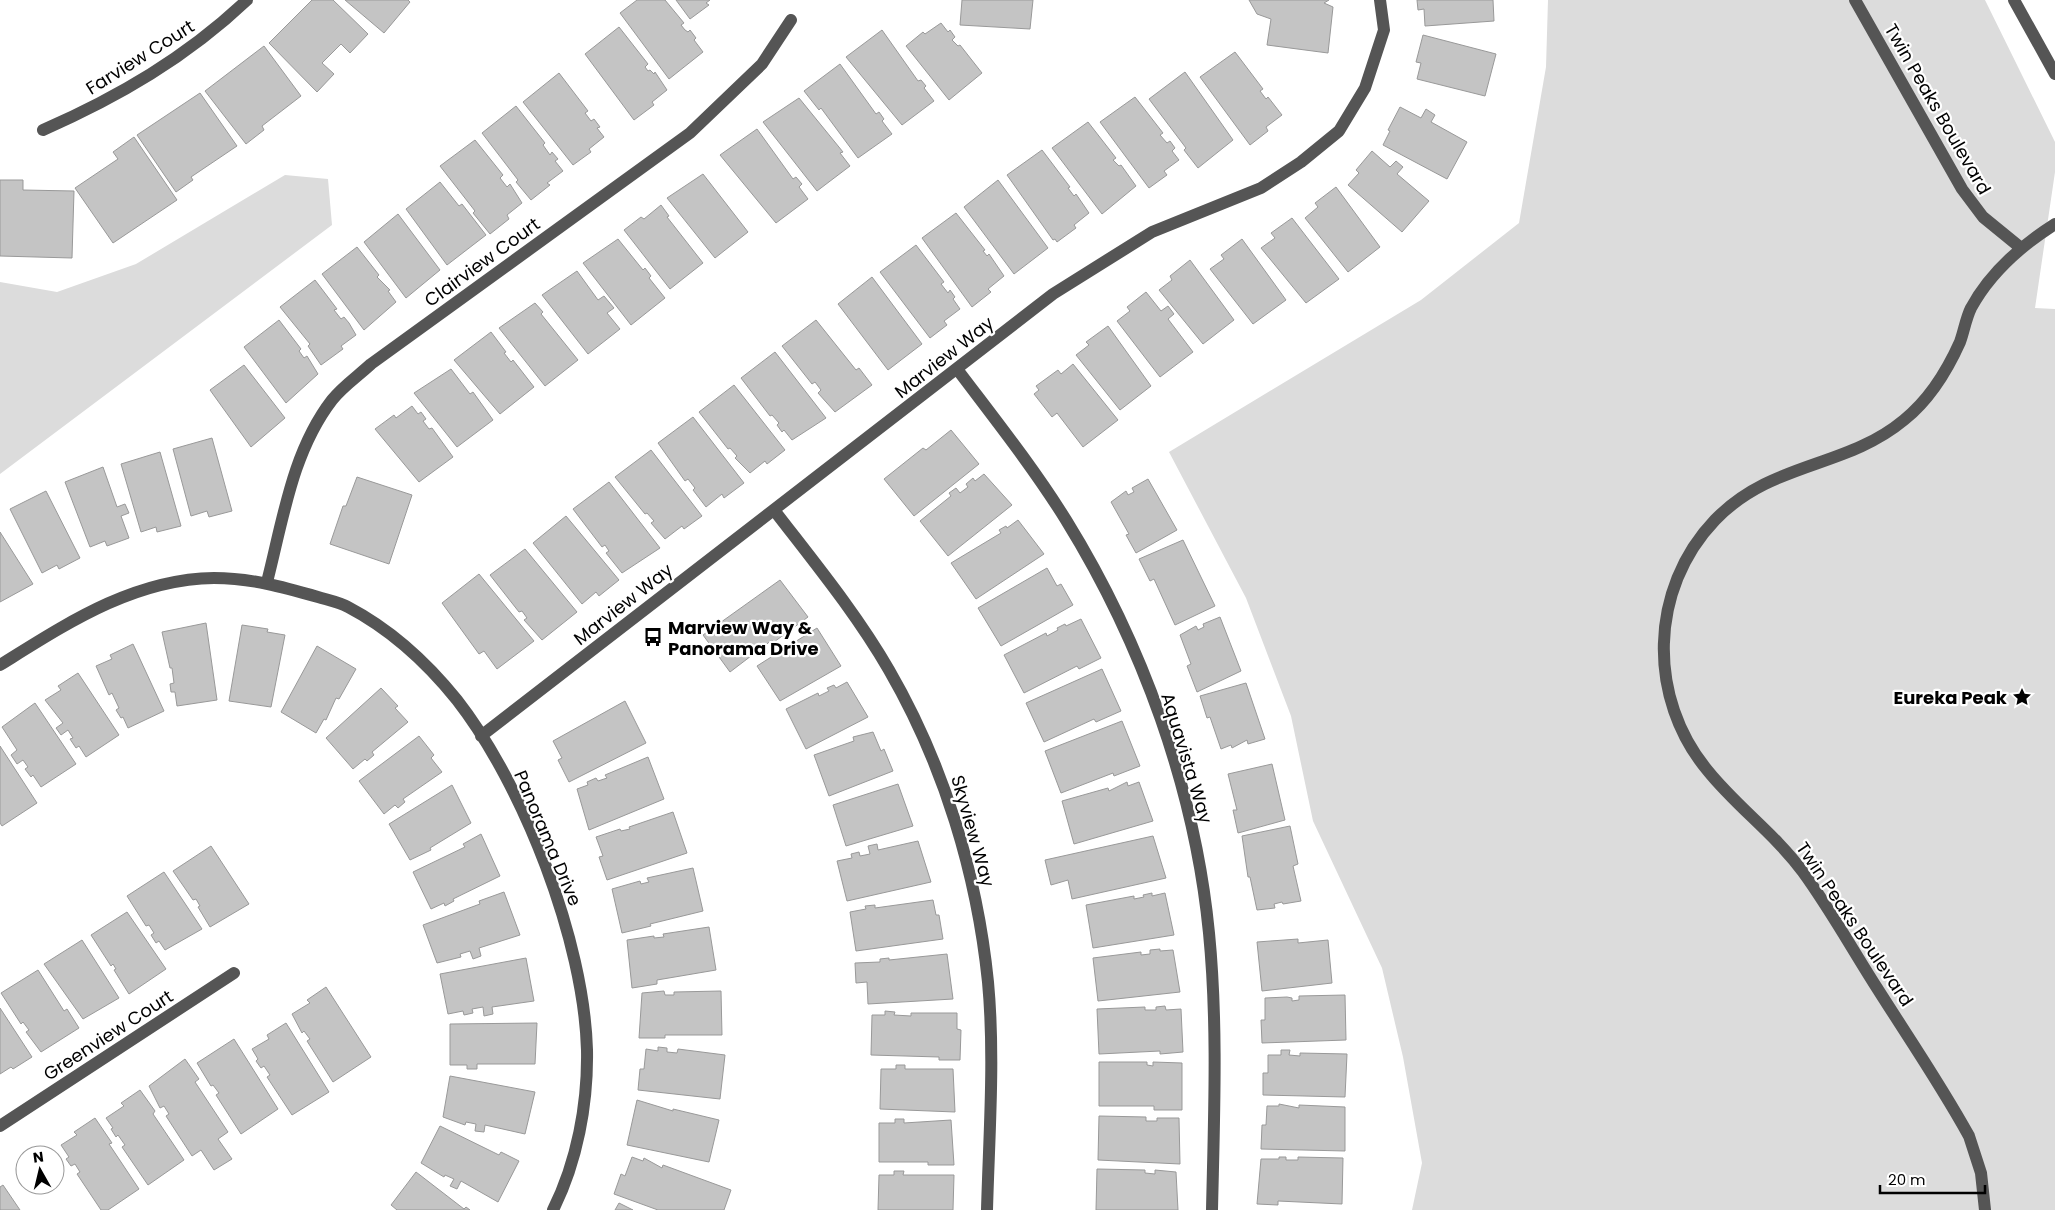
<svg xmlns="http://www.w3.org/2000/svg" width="2055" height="1210" font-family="Poppins,sans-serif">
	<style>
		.green { fill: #dcdcdc }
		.building { fill: #c4c4c4; stroke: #999 }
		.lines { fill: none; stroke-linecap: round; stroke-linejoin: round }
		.minor { stroke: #555; stroke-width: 12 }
		.labels { text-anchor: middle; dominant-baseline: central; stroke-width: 4.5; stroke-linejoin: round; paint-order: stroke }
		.street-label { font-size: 18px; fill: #000; stroke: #fff }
		.poi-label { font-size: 18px; font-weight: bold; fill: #000; stroke: #fff; text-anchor: start }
	</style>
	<rect width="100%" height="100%" fill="#fff"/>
	<path class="green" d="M1548,0H1985L2055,142V172L2035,308L2055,309V1210H1412L1422,1163L1403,1057L1382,968L1313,821L1291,716L1246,598L1169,452L1421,300L1519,223L1546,67Z
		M285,175L328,179L332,225L0,474V282L57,292L136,264Z"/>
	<path class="building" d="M312,0H333L368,34L350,53L341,44L322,63L334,74L317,92L269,43Z
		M345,0H408L410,2L384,33Z
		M637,0H665L684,23L681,25L685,30L688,32L690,30L696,38L694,40L703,52L669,79L620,13Z
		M676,0H710L706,3L709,5L690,19Z
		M962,0H1033L1030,29L960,25Z
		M1249,0H1329L1324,3L1333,7L1328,53L1267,45L1271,19L1257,14Z
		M1417,0H1493L1494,21L1425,26L1424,9L1418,10Z
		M941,23L948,32L950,30L955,37L952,40L958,46L960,45L982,73L949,100L906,46L923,32L925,34Z
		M619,27L648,64L645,67L648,71L650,70L654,74L655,72L667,90L652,102L654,105L634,120L585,54Z
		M882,30L918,81L921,80L926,86L924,88L934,101L902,125L846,57Z
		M1423,35L1496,54L1485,96L1417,79L1421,63L1416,62Z
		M264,46L301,96L262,126L264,130L246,144L205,91Z
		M1235,52L1263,89L1260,91L1266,99L1268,97L1282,115L1266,127L1268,131L1250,145L1200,77Z
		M840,64L876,114L879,112L884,119L882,121L892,134L858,158L821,108L819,110L804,91Z
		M1185,72L1233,140L1198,168L1184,150L1186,148L1149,99Z
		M559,73L588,111L585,113L591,121L594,119L600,127L597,128L604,137L589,149L591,152L573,165L523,102Z
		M200,93L237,146L191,177L193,180L176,192L137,135Z
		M1135,97L1163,133L1160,135L1167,143L1170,141L1175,148L1172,151L1179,160L1164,171L1167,175L1149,188L1100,122Z
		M799,98L843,152L840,153L850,166L817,191L763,122Z
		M516,106L545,143L543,145L550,155L552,152L558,159L555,161L563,171L547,183L550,185L531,200L516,182L518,180L482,133Z
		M1400,107L1421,118L1426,109L1435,115L1431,122L1467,142L1447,179L1383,145L1390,131L1388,130Z
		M1088,122L1116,158L1113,160L1119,166L1121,165L1136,186L1102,214L1052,148Z
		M757,129L793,179L796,177L802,184L799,187L808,199L776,223L720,155Z
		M134,137L177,200L113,243L75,188L118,159L113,152Z
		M475,140L503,175L500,178L507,187L510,184L522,203L507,215L509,219L490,234L473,213L475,211L440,166Z
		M1042,150L1070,187L1068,188L1074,196L1076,194L1089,213L1074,225L1076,228L1057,242L1055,239L1053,240L1007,175Z
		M1372,151L1390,167L1396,161L1403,167L1397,174L1429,201L1402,232L1348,185L1359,173L1356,170Z
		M703,174L748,232L715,258L667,198Z
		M0,180H23V190L74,191L72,258L0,256Z
		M998,180L1048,248L1014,274L964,207Z
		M440,182L459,206L462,204L486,235L447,265L406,209Z
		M1336,187L1380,247L1348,272L1305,218L1318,207L1315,203Z
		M661,205L669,216L667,217L703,263L670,289L624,230L641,217L644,219Z
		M956,213L985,250L983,251L987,256L989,254L1004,276L988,289L991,292L972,307L922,238Z
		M398,214L440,270L406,298L364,242Z
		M1292,218L1339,279L1306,303L1261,248L1275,238L1271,233Z
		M618,239L643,270L645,268L651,276L649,278L665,298L631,325L583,263Z
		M1242,239L1286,300L1253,324L1210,269L1224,259L1221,255Z
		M916,245L944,282L941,284L948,293L950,290L955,297L953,299L960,309L944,321L947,325L930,338L880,272Z
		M357,247L379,275L377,277L390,290L388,291L396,302L364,330L322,274Z
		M1190,260L1234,320L1203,344L1159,290L1172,280L1170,276Z
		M577,271L598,300L604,296L614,308L607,313L620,329L588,354L542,295Z
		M872,277L922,344L888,370L838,304Z
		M315,280L337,309L334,310L341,319L344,317L349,323L356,335L341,346L343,349L321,365L308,346L310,344L280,307Z
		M1146,292L1161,311L1168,306L1174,314L1168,319L1193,352L1160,377L1117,321L1130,311L1127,307Z
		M535,303L543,312L541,314L578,360L545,386L499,328Z
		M279,320L301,349L299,351L304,358L307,356L318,374L286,403L244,347Z
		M816,320L856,370L859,368L872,385L835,412L818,393L821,390L815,382L812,384L782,346Z
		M1108,326L1151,386L1120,410L1076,355L1089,345L1086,342Z
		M491,332L506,352L504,353L511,362L513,360L534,387L500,414L454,360Z
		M775,352L826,418L792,440L784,430L782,432L777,425L779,423L772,415L770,416L741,378Z
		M1073,364L1118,420L1083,447L1057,413L1052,417L1034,394L1039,390L1036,386L1058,370L1061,374Z
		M244,365L285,418L251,447L210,390Z
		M451,369L470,394L473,392L493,420L457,447L414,393Z
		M734,385L785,450L767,464L765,461L750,473L735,458L737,456L730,448L728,449L699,412Z
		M412,406L418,414L421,412L426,419L423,421L429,429L432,428L453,457L419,482L375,429L394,415L396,418Z
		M693,417L744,483L724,498L722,494L706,507L693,490L695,488L688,479L685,481L658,443Z
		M951,430L979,464L914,516L884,479L923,448L926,450Z
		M212,438L232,511L209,517L207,511L191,516L173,449Z
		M651,450L702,516L684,529L682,526L665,539L651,523L654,521L647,513L645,514L615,477Z
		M160,452L181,526L157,532L156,527L141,532L121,464Z
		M103,467L117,507L125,504L129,513L121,516L129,538L107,546L105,541L90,547L65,482Z
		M984,474L1012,505L948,556L920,521L951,496L949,493L956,488L960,493L968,487L966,484L973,478L975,481Z
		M357,477L412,495L389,564L330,544L343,506H346Z
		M1148,479L1177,530L1136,553L1126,535L1129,534L1111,502L1126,491L1128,495L1134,492L1132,488Z
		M609,482L660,548L622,573L606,553L609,551L605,545L602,547L573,509Z
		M46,491L80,558L59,569L57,565L42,573L10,509Z
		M566,516L619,580L599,596L596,592L582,604L533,543Z
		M1018,520L1044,554L976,599L951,563L1001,533L999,530L1006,526L1007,528Z
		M0,532L33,584L0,602Z
		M1183,540L1215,606L1175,625L1154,579L1150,581L1139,559Z
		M525,549L577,612L542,640L524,620L527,618L522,611L519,612L490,575Z
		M1047,568L1057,586L1061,584L1073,605L1001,646L978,608Z
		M479,574L534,641L497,669L484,651L479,654L442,603Z
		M780,580L808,617L774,642L772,640L730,672L703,635Z
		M1220,617L1241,671L1197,692L1187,666L1191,664L1180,635L1196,626L1198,630L1204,627L1203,624Z
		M1081,619L1101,658L1079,669L1077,666L1024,693L1004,655L1046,633L1047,636L1058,630L1057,628L1065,624L1066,626Z
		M206,623L217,700L177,706L175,692H171L170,684L174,683L172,668H170L162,632Z
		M242,625L268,629L267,632L285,635L271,707L229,701Z
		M817,628L841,666L780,701L757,666Z
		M133,644L164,711L128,728L123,717L121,718L116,710L119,708L112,693L109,695L96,666L112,659L110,655Z
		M317,646L356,669L339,699L336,698L326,720L324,719L316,733L281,712Z
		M1102,669L1121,711L1096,722L1094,719L1044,742L1026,703Z
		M78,673L119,735L86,757L79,746L76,748L70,739L73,738L68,730L61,735L56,728L63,723L45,700L61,690L58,686Z
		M847,682L868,717L806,749L786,709L818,693L819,696L829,691L827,688L834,685L836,688Z
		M1246,683L1265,739L1248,744L1247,740L1232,748L1231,745L1221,749L1210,717L1207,718L1200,696Z
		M381,688L398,706L395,708L408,722L372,752L374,755L367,761L365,759L353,769L326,738Z
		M625,701L646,743L569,782L558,760L562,758L553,741Z
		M35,703L76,764L41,787L33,775L31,777L25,769L28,767L23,760L17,764L11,755L17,750L2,727Z
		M1122,721L1140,766L1114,776L1113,773L1061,793L1045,751Z
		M873,732L881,751L884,749L893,771L829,796L814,755L854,741L853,737Z
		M419,736L434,755L431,758L442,772L403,799L405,802L398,808L395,805L384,814L359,781Z
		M0,746L37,803L2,826L0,823Z
		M648,757L664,799L589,830L577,789L588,785L587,782L596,778L598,781L607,778L605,775Z
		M1272,764L1285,820L1238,833L1233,810H1237L1228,774Z
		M1127,782L1128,786L1139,782L1153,821L1074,844L1062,801L1108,788L1109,791Z
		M898,784L913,826L846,846L833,805Z
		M452,785L471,823L430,848L431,850L410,860L389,824Z
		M673,812L687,853L607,880L599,857L603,856L596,837L620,829L621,831L630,829L629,827Z
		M1290,826L1298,864L1293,866L1301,901L1283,904L1282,902L1274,904L1275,908L1257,910L1250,877H1248L1242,836Z
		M481,834L500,876L453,899L454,901L445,906L444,903L431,909L413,872L465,847L463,844Z
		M1153,836L1166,878L1072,899L1068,880L1051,885L1045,860Z
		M918,841L931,882L847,901L837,861L852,858L851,854L859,852L860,856L870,854L868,846L877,844L878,850Z
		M211,846L249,904L210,927L198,907L200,906L196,899L193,900L173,871Z
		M693,868L703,911L650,924L651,926L622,933L612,889L640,881L641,884L649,882L647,878Z
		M164,872L202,929L165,950L159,941L156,943L151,935L154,933L149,925L146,926L127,896Z
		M504,892L520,935L479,948L481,956L473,959L470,951L460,954L461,957L437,963L423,925L480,904L479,901Z
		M1152,893V896L1165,893L1174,935L1093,948L1086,905L1134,896V899L1144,897L1143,895Z
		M933,900L936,915H939L943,939L856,951L850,912L866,909L865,906L875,905V908Z
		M127,912L166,969L129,994L114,970L116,969L113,964L111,966L91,935Z
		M709,927L716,970L657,980V984L632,988L627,940L654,936V938L664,937L663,934Z
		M1298,939V943L1328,940L1332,983L1262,991L1257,942Z
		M82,940L119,998L83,1019L44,964Z
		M1160,949V951L1173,950L1180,992L1098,1001L1093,958L1141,952V955L1150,954V950Z
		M947,954L953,999L868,1004L867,982L856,983L855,963L880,962V959L889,958V960Z
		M526,958L534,1001L492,1007L493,1014L484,1016L483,1007L472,1009L473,1013L464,1015L463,1011L448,1014L440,974Z
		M38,970L64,1011L67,1009L79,1028L41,1052L26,1032L29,1030L23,1022L21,1024L1,993Z
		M326,987L371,1057L333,1082L307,1041L310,1039L304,1031L302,1033L292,1014L310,1003L307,1000Z
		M664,991L665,995H674V992L721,991L722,1035H665V1038H639L642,993Z
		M1345,995L1346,1040L1262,1043L1261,1020H1265V998L1287,997L1292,998V1001L1299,1000V996Z
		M1165,1006L1166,1010L1181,1009L1183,1052L1160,1054V1051L1099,1054L1097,1009L1145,1007V1010H1156V1007Z
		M0,1008L32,1057L13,1069L11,1067L0,1074Z
		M885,1011L895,1012L894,1015L911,1016V1013H957V1029L961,1030L960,1060H939V1057L871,1055L872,1015H885Z
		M286,1023L329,1092L292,1115L267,1077L270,1075L264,1066L261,1068L256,1061L258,1059L252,1049L269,1039L267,1035Z
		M537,1023L535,1064H477V1069H467V1065H450V1024Z
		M234,1039L278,1109L241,1134L216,1095L219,1093L213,1085L211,1086L197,1063Z
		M658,1047L667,1048V1052L677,1053L678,1049L725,1055L720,1099L638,1090L640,1069H644L646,1049L658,1051Z
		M1281,1050H1290L1289,1055L1300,1056V1053L1347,1054L1345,1097L1263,1095V1073H1268V1055H1281Z
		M185,1059L199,1079L195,1082L228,1132L218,1139L232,1159L214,1170L201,1150L192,1156L166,1116L169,1114L164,1106L160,1108L149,1086Z
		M1099,1062H1147V1065L1153,1066V1062L1182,1063V1110H1154V1106H1099Z
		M896,1065H905V1069H953L955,1112L880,1109L881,1069H896Z
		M450,1076L535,1092L525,1134L485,1125L484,1132L475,1131L476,1124L466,1122L465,1125L443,1117Z
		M140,1090L155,1111L153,1114L184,1160L148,1185L122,1147L125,1145L118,1135L116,1137L111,1129L113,1128L106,1118L124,1106L121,1103Z
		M637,1100L673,1111V1109L719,1120L709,1162L627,1145Z
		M1279,1104L1299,1108V1105L1345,1107V1151L1261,1149L1262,1125H1266L1267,1106H1279Z
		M1099,1116L1146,1117V1121H1157V1118H1179L1180,1164L1098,1160Z
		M95,1118L112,1143L109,1144L139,1189L108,1210H101L77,1174L80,1172L75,1164L71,1166L66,1159L69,1157L61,1145L77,1135L74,1132Z
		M895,1119H904V1123L951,1120L954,1165H928V1162H879V1123H895Z
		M440,1126L499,1155L501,1152L519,1161L498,1202L461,1181L457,1189L450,1186L454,1179L445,1175L444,1177L421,1163Z
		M632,1157L643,1161L644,1158L662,1168L663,1165L731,1190L724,1210H658L614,1194L621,1174L625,1176Z
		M1279,1157H1286V1160H1298V1157L1343,1158L1342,1204L1278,1201V1205L1257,1204L1261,1159H1279Z
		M1097,1169L1145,1170V1173L1155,1174V1170L1176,1172L1178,1210H1096Z
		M894,1171H904L903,1175H954L953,1210H878L879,1175H894Z
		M416,1172L464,1209L466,1207L470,1210H397L391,1205Z
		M3,1185L20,1210H0V1187Z
		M619,1203L633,1210H615Z"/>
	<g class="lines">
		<path class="minor" d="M1855,0L1962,189L1983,217L2021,248
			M2014,0L2055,74
			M43,130C118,97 187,57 247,0
			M957,369C994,418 1033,467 1066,520C1142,643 1195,789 1209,933C1218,1025 1214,1118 1212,1210
			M774,510C814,562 856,613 889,670C944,765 977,874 988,982C995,1057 989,1135 987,1210
			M267,582C283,520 292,452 332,400C342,387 358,376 371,364L690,133L762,64L791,20
			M0,665C66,624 133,579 214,578C251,578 283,587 318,597C328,600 339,602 348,607C390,629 428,664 457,700C524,786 584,941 587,1050C588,1104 577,1162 553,1210
			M481,736L1053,294L1152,232L1261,188L1301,162L1339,131L1365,88L1384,30L1380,0
			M0,1126L234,973
			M1985,1210L1981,1173L1969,1136C1941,1085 1908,1037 1877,988C1852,949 1830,909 1803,872C1775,834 1737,807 1708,771C1647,698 1649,589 1715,520C1772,461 1845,469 1904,420C1929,400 1947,371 1960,342C1964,331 1966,318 1971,308C1990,273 2022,245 2055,224"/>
	</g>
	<defs>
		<g id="bus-bare" transform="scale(1.5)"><path d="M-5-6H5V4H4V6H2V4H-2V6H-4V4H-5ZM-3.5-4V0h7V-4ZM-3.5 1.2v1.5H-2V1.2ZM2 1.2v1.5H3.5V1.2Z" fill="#000" stroke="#fff" stroke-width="2.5" paint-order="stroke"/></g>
		<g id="sight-bare" transform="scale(1.5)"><path d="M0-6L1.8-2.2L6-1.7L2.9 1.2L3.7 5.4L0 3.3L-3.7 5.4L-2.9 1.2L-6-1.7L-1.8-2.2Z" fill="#000" stroke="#fff" stroke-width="2.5" paint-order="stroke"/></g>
	</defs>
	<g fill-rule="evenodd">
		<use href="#bus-bare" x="653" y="637"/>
		<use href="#sight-bare" x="2022" y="697"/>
	</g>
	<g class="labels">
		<g class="street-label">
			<text transform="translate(140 57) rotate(-32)">Farview Court</text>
			<text transform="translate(1938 109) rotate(60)">Twin Peaks Boulevard</text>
			<text transform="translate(482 262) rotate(-36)">Clairview Court</text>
			<text transform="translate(944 357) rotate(-38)">Marview Way</text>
			<text transform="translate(623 604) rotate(-38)">Marview Way</text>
			<text transform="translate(1187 758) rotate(73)">Aquavista Way</text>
			<text transform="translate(973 831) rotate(74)">Skyview Way</text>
			<text transform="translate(548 838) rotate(67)">Panorama Drive</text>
			<text transform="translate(1855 924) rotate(56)">Twin Peaks Boulevard</text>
			<text transform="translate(108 1035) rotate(-33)">Greenview Court</text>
		</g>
		<g class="poi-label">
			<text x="668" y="627">Marview Way &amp;<tspan x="668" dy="21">Panorama Drive</tspan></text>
			<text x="2007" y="697" text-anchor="end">Eureka Peak</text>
		</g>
	</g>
	<g transform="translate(40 1170) rotate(352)"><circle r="24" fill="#ffffff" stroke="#999999"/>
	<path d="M0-4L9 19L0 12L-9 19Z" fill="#000000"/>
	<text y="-8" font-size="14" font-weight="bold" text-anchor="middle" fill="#000000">N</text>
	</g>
	<path d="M1880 1185v8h105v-8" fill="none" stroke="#000000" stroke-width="2.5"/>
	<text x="1888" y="1185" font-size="15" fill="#000000" stroke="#ffffff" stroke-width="4" paint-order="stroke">20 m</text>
</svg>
